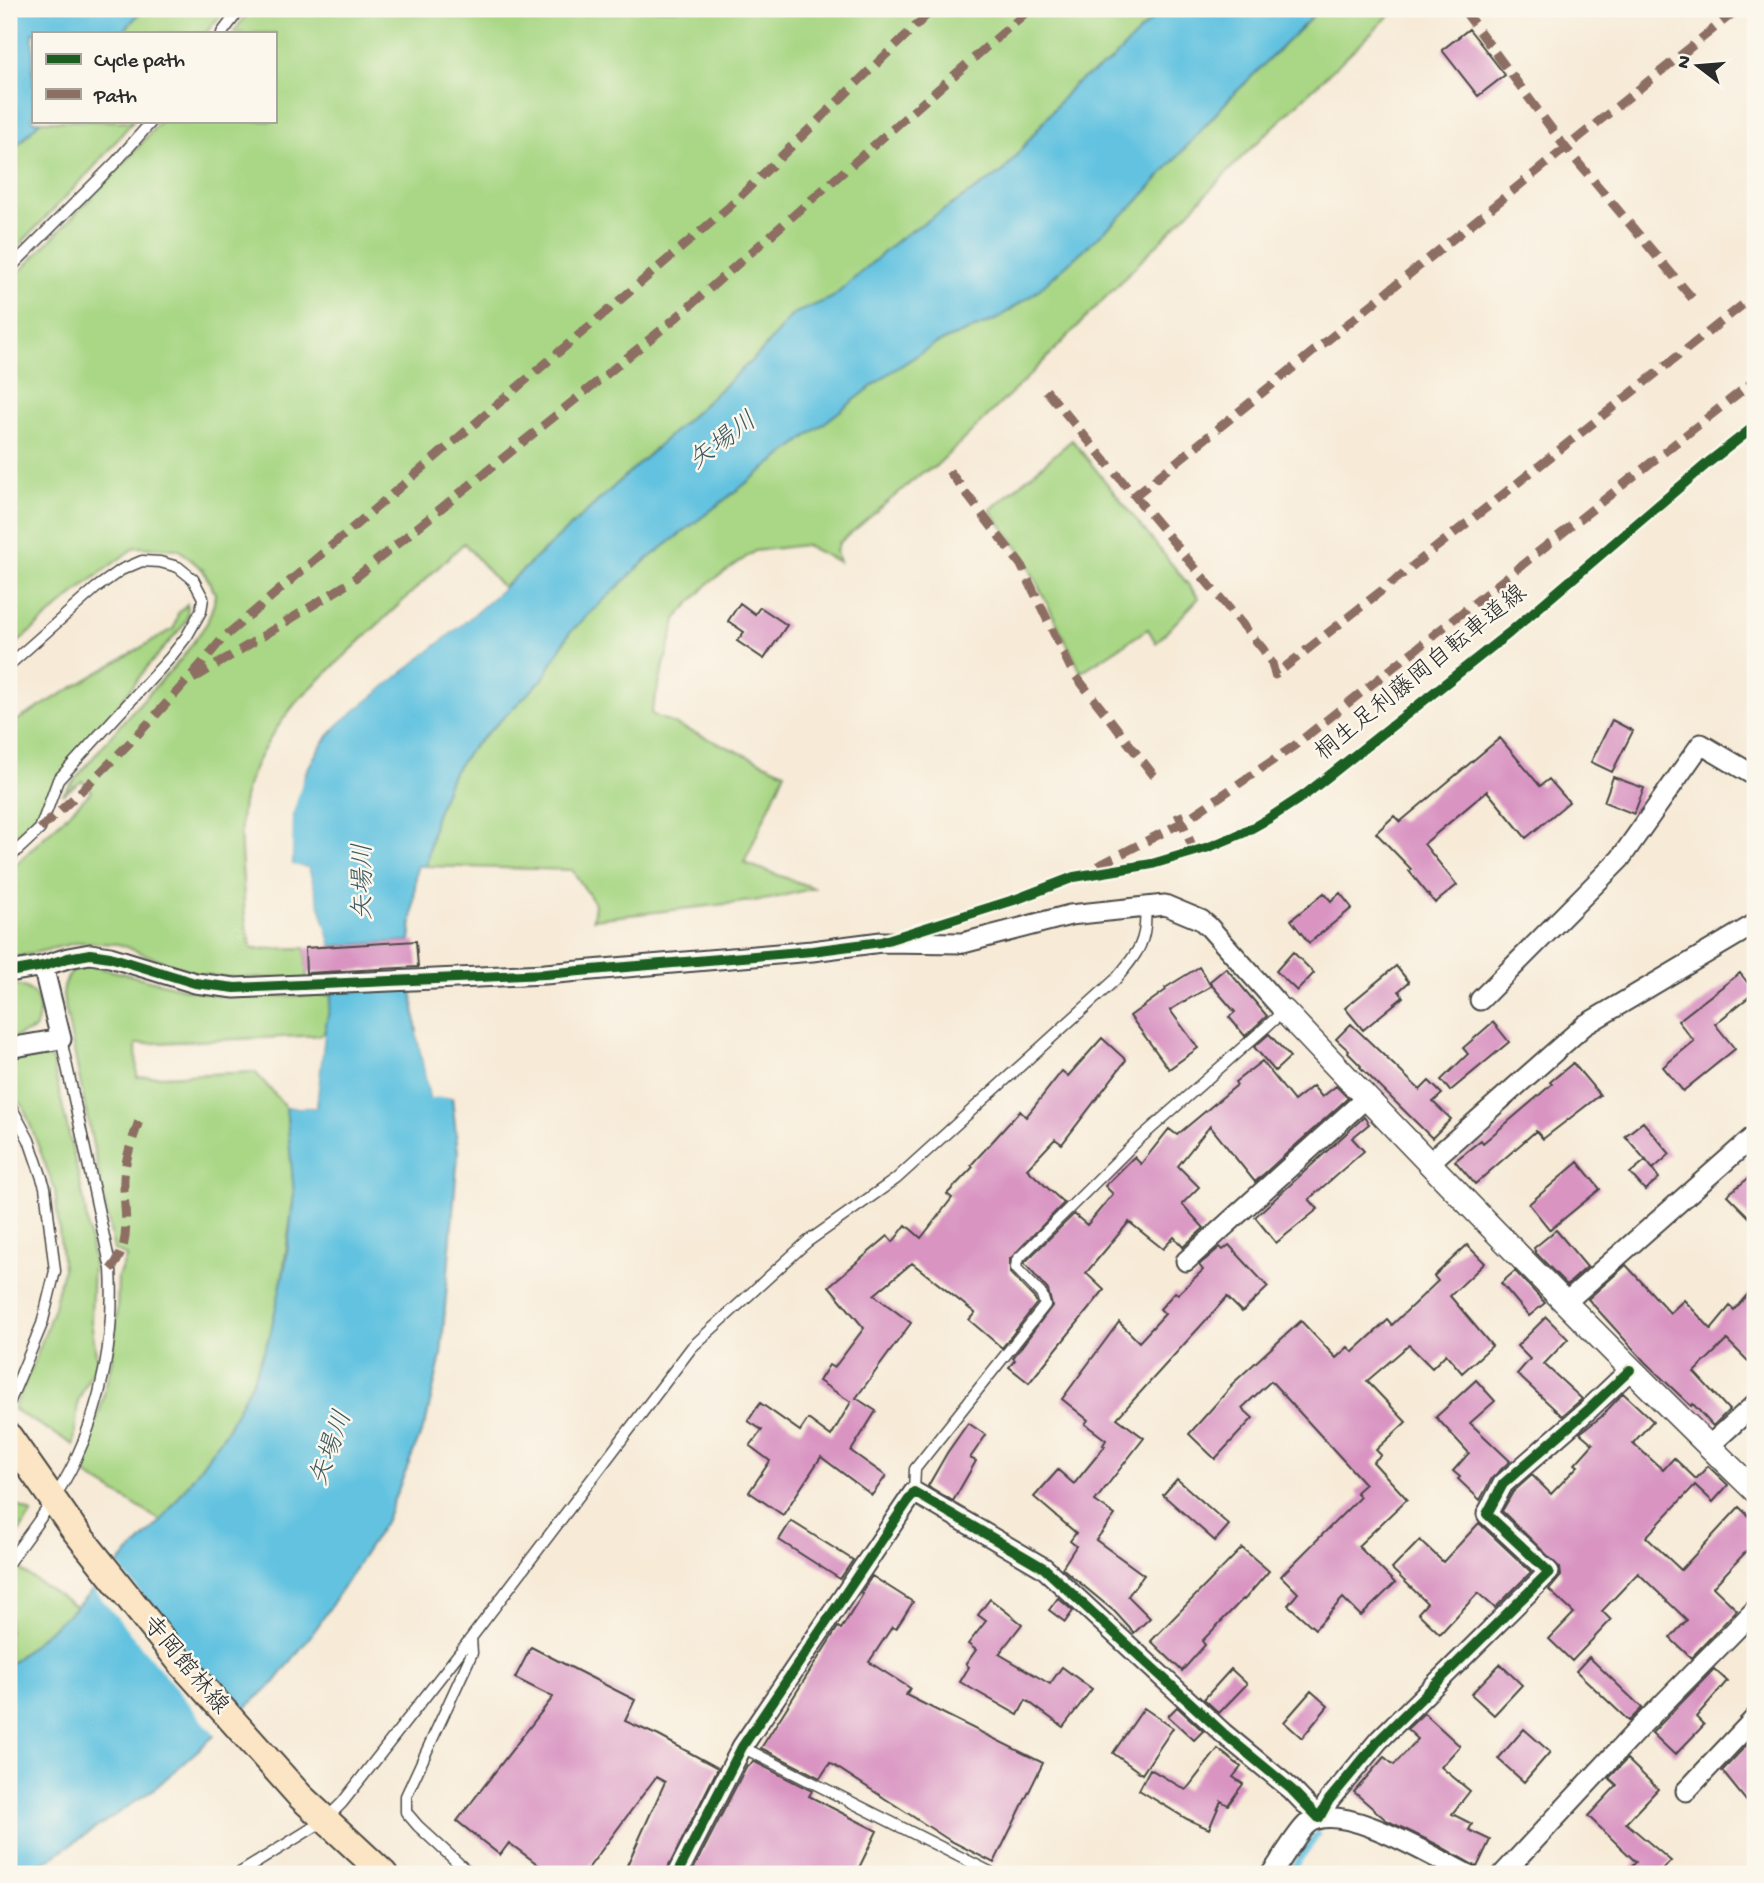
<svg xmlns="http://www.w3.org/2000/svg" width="1764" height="1883" font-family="'Gochi Hand','Klee One',sans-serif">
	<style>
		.green { fill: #a9d785; stroke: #6a8158; stroke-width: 2 }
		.water { fill: #62c2e0; stroke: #467686; stroke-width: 2 }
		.pier { fill: #f7ebd8 }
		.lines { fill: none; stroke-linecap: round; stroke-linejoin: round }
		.stream { stroke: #62c2e0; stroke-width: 7 }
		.building { fill: #d994c2 }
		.service-casing { stroke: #4a4845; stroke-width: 13 }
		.minor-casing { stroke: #4a4845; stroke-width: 23 }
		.tertiary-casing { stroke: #4a4845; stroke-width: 26 }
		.secondary-casing { stroke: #4a4845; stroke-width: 30 }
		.service { stroke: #fff; stroke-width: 10 }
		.minor { stroke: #fff; stroke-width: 19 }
		.tertiary { stroke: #fff; stroke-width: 23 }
		.secondary { stroke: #fce5c4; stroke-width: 26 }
		.quiet { stroke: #8d6e63; stroke-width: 9; stroke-dasharray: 18 9; stroke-linecap: butt }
		.cycleway-casing { stroke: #fbf7ec; stroke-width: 15 }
		.cycleway { stroke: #1b5e20; stroke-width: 10 }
		.labels { text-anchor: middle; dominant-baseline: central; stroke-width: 5; stroke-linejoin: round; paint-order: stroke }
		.street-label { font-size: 24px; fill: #2b2b2b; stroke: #fbf7ec }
		.water-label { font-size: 26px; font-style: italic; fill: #3c5861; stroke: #fbf7ec }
	</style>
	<rect width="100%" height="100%" fill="#fbf7ec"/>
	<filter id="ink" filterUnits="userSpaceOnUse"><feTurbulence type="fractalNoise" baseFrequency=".0143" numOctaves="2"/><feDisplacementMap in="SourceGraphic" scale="14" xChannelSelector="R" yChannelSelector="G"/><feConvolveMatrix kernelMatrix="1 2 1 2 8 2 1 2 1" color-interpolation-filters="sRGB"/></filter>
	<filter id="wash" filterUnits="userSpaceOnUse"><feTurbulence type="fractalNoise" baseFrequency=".00686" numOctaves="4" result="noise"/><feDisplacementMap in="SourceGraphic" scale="28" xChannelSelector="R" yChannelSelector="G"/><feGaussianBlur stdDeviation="1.57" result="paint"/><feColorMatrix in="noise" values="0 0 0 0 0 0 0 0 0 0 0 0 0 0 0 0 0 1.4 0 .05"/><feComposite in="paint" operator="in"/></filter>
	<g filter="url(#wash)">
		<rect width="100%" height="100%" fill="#f7ebd8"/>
		<path class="green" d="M143,9H226L206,33H122Z
			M251,9H1162L1111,61L1073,85L1004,171L899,239L832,298L793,314L761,352L503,588L464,543L298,700C275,728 254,759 245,794C238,819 241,854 243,880C244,904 244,927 252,949L305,948L307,979L223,977L194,973L118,944L79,942L9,959V871L92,791L82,781L62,795L126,718L182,658L207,623L214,603L215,593L203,570L178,549L135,547L86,584L9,650V283L130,157L160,121H275V33H233Z
			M1320,9H1396L1241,158L1034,371L934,468L923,472L839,543L836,552L839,562L805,545L755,551L709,583L677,617L651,714L785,772L744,863L814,888L770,899L593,919L595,904L572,870L426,866L435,818L451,776L470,750L543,679L569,633L645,561L888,374L935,344L995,320L1035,293L1137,202L1229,99Z
			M40,121H133L94,167L9,256V155Z
			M1072,440L1199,598L1156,643L1148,629L1081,672L1022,553L990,510Z
			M187,604L188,615L183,626L148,666L30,821L9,842V725L174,628L178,613Z
			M88,965L190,990L229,997L332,995L324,1035L136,1044L137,1077L255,1072L286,1107L289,1128L294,1194L280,1294L270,1335L254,1377L226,1432L161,1521L77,1469L91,1437L101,1406L112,1360L117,1312L118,1276L127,1256L114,1250L63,996C64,980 71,967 88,965Z
			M9,984C37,986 45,1004 35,1029L9,1039Z
			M46,1054L52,1060L84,1201L93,1262L91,1321L97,1360L78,1401L74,1445L13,1409L36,1358L54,1307L63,1269L55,1190L23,1106L9,1090V1062Z
			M9,1501L32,1513L9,1547Z
			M16,1567L76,1607L9,1665V1575Z"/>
		<path class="water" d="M9,9H143L122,33H33V121H40L9,155Z
			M1162,9H1320L1229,99L1137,202L1035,293L995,320L935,344L888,374L645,561L569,633L543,679L470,750L451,776L435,818L426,866H417L410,941L331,946L308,868L292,866C292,849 291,832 293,816C297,780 316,749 339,723L462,624L503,588L761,352L793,314L832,298L899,239L1004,171L1073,85L1111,61Z
			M332,978L412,990L417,1033L430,1097H452L458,1153L441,1356L426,1421L385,1522L318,1626L275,1682L154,1789L27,1874H9V1665L76,1607L161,1521L226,1432L254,1377L270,1335L286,1261L294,1194L286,1107H316L324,1035L332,995Z"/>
		<path class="pier" d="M500,585L503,588L462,624L339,723L322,741L305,772L293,814L292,865L308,868L331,946H328L306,871L291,869L288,866L289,814L302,770L319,739L336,720L460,622Z
			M417,1033H420L433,1094L453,1093L456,1097L430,1098Z
			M321,1035H324L316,1107H286L284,1104L312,1103Z
			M115,1562L241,1717L217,1738L91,1586Z"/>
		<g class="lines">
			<path class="stream" d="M1288,1874L1317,1835"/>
		</g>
		<g id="blocks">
			<path class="building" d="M1469,29L1505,75L1478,96L1442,50Z
				M740,603L755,614L760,607L787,625L764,659L737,641L744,632L728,621Z
				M1612,720L1633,731L1612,772L1591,762Z
				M1500,738L1540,786L1549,779L1569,802L1526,838L1487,791L1424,844L1457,885L1435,903L1409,871L1411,869L1376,833L1394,816L1400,822Z
				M1613,777L1644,788L1634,814L1604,802Z
				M1324,893L1331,901L1340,893L1352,908L1309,943L1291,920Z
				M416,941L418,967L306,973L305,948Z
				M1293,952L1314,973L1297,991L1276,971Z
				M1396,966L1409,982L1399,991L1403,997L1363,1030L1345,1008Z
				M1199,967L1211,986L1170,1010L1198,1048L1169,1069L1130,1016L1166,990L1165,988Z
				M1226,968L1267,1016L1245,1036L1229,1017L1235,1012L1209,982Z
				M1740,973L1755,992L1715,1024L1735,1049L1683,1091L1663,1067L1694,1041L1678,1021Z
				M1493,1022L1509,1042L1450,1091L1441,1080L1468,1054L1463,1048Z
				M1351,1024L1420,1090L1429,1081L1442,1094L1433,1102L1451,1119L1432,1138L1360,1067L1361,1066L1348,1053L1349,1051L1336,1039Z
				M1269,1034L1290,1057L1275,1071L1254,1047Z
				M1102,1038L1126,1060L1062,1144L1055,1139L1027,1169L1064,1203L1010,1259V1273L1035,1299L1037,1303L1002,1348L969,1320L975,1313L912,1263L874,1295L911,1323L856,1398L876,1411L851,1451L886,1476L872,1495L821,1457L783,1515L749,1492L770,1461L750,1446L762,1430L748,1421L760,1403L800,1431L808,1419L831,1436L851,1402L819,1381L829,1365L834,1368L864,1328L829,1286L888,1236L893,1242L906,1225L921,1238L952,1198L947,1194L973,1167L971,1165L1020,1111L1026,1117L1062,1071L1068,1076Z
				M1262,1061L1294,1101L1313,1086L1322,1097L1336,1086L1348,1098L1255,1182L1210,1126L1178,1166L1199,1187L1182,1204L1204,1228L1183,1247L1174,1237L1163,1249L1129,1222L1086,1273L1104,1290L1029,1383L1009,1367L1015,1360L1013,1358L1052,1306L1048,1290L1024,1263L1074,1214L1087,1225L1113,1194L1105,1186L1134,1157L1141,1164L1169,1129L1177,1135L1237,1085L1235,1082Z
				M1573,1063L1600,1095L1543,1139L1536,1131L1475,1184L1455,1161L1481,1140L1483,1143L1530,1103L1552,1084L1550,1082Z
				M1364,1117L1369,1124L1352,1138L1364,1151L1309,1199L1318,1209L1276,1243L1255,1217Z
				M1643,1122L1670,1154L1653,1169L1625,1136Z
				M1646,1160L1659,1178L1645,1190L1630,1173Z
				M1578,1162L1600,1189L1550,1230L1529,1204Z
				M1755,1173V1223L1727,1195Z
				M1556,1230L1587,1267L1567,1285L1536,1253L1534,1248Z
				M1229,1245L1268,1287L1242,1312L1227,1297L1117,1418L1144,1438L1095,1501L1115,1515L1096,1540L1144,1575L1128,1596L1150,1618L1134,1633L1115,1612L1062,1568L1076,1546L1070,1541L1076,1533L1034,1497L1058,1470L1074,1484L1105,1446L1103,1445L1106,1440L1085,1424L1088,1420L1062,1399L1119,1322L1139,1342L1165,1314L1160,1309L1175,1292L1178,1294L1203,1270L1199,1265L1220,1247L1223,1250Z
				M1467,1245L1485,1263L1450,1296L1492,1346L1462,1373L1446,1354L1432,1368L1409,1345L1367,1381L1406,1422L1376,1450L1381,1455L1373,1462L1407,1499L1358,1546L1395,1583L1361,1616L1343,1598L1315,1629L1288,1605L1298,1593L1281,1576L1360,1497L1356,1492L1365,1484L1271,1381L1242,1408L1253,1418L1215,1459L1189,1434L1232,1386L1231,1385L1301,1321L1336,1358L1348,1347L1353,1352L1388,1320L1392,1325L1438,1281L1434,1276Z
				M1626,1265L1670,1313L1684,1300L1711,1329L1730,1306L1734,1310L1755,1286V1368L1727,1340L1694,1372L1729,1410L1713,1426L1693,1404L1691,1406L1645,1362L1588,1299Z
				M1515,1271L1545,1303L1529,1316L1501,1283Z
				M1546,1317L1568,1339L1544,1364L1582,1399L1562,1416L1517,1374L1530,1359L1517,1346Z
				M1476,1380L1495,1401L1470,1423L1510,1461L1492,1478L1480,1500L1458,1479L1460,1477L1453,1471L1469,1453L1436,1417Z
				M1623,1393L1653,1421L1633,1443L1663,1470L1674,1458L1696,1479L1708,1466L1728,1485L1713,1502L1695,1485L1646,1537L1681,1570L1739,1507L1755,1522V1542L1713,1587L1737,1610L1691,1658L1670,1638L1687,1620L1638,1573L1602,1611L1611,1620L1572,1661L1549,1639L1574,1613L1549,1590L1561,1576L1560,1568L1502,1511L1513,1492L1532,1475L1551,1494L1578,1466L1575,1464L1593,1444L1580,1433L1601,1417Z
				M968,1423L986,1435L970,1458L976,1461L953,1501L928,1486L947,1453Z
				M1177,1479L1229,1525L1215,1541L1163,1495Z
				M791,1521L853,1560L840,1579L779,1540Z
				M1479,1523L1531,1572L1495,1608L1478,1593L1440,1634L1418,1613L1427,1603L1392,1569L1420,1540L1443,1562Z
				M1242,1548L1269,1571L1244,1600L1243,1599L1202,1641L1205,1645L1182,1671L1151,1641Z
				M872,1576L913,1602L896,1629L892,1627L869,1662L910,1688L906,1695L1043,1763L994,1863L949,1840L830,1763L820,1778L761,1748L838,1627L841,1629L863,1594L861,1593Z
				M1058,1598L1073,1611L1065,1622L1049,1610Z
				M990,1599L1022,1624L999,1654L1050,1684L1062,1667L1092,1689L1063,1727L1026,1700L1018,1715L960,1682L969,1667L966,1664L976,1650L968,1644L986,1621L978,1615Z
				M531,1647L635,1700L625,1721L659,1736L718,1768L665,1874H623L665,1782L656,1777L584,1874H551L509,1843L500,1855L457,1821L553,1697L515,1678Z
				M1589,1657L1642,1708L1629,1721L1576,1671Z
				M1500,1664L1522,1685L1494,1715L1471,1694Z
				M1231,1669L1247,1684L1219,1713L1204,1699Z
				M1714,1669L1727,1681L1696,1717L1704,1725L1675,1755L1652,1733Z
				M1311,1691L1328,1706L1302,1738L1284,1722Z
				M1177,1707L1203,1731L1194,1740L1168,1716Z
				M1144,1708L1173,1728L1142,1774L1113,1753Z
				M1424,1713L1460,1746L1441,1767L1470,1791L1452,1814L1472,1824L1469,1830L1490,1840L1477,1867L1438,1845L1386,1820L1354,1792L1384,1757L1394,1765L1418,1739L1407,1729Z
				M1524,1729L1550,1752L1524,1782L1498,1759Z
				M1755,1736V1812L1722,1771Z
				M1218,1749L1241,1767L1233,1777L1243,1784L1228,1805L1221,1801L1209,1829L1187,1819L1139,1790L1150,1769L1186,1790Z
				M1627,1759L1658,1789L1626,1823L1671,1861L1659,1874H1625L1636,1862L1588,1816L1617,1785L1609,1778Z
				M753,1761L812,1791L809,1796L877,1831L856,1874H691L747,1765L749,1766Z"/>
		</g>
	</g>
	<g filter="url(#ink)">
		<use href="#blocks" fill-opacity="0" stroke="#4a4845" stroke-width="2"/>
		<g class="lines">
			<g class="service-casing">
				<path id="service" d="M222,33L240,9
					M9,269L116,162L152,121
					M9,665L96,588L121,570L142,561L160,562L178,567L193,579L203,598L201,611L187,636L169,659L58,780L40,829L9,858
					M9,1103L29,1140L45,1187L55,1271L42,1324L9,1403
					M914,1492L915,1469L1045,1305L1042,1295L1016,1268L1017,1260L1138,1140L1284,1011
					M9,1562C31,1531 57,1498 74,1463C102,1404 115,1335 111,1269L61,1039
					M742,1747L994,1874
					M238,1874L325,1820L342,1803L471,1638L692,1347L807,1242L896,1179L1115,980C1137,954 1148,942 1145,907
					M470,1874L418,1826L406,1812V1796L472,1653L471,1638"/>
			</g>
			<g class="minor-casing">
				<path id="minor" d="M9,972L43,966L68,958L90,954L110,957L195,983L235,988L545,974L812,951L881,942L963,943L1070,915L1165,905L1201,920L1209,927L1284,1011
					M1480,1000L1620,859L1701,744L1755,776
					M9,1048L61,1039L43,966
					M1428,1164L1585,1025L1755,924
					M1186,1261L1366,1098
					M1565,1303L1755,1135
					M1709,1446L1755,1404
					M1686,1791L1755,1718
					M677,1874L742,1747L914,1492L1044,1568L1223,1733L1291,1789L1319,1818L1329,1800L1379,1740L1549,1572L1487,1514L1503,1484L1589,1409L1630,1370
					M1271,1874C1282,1860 1294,1837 1306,1825C1338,1797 1434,1858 1467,1874
					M1503,1874L1640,1727L1755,1610"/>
			</g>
			<g class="tertiary-casing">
				<path id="tertiary" d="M1284,1011C1438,1174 1594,1335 1755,1491"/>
			</g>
			<g class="secondary-casing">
				<path id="secondary" d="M9,1437L73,1528L181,1663L300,1796L384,1874"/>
			</g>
			<use href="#service" class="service"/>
			<use href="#minor" class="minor"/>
			<use href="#tertiary" class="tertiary"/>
			<use href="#secondary" class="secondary"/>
			<path class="quiet" d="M1463,9L1565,147L1692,298
				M1046,390L1263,649L1272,663L1275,675L1755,295
				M949,471L1021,565L1072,671L1155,777
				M1133,497L1738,9
				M193,679L349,583L677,317L1030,9
				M1178,813L1196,855
				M40,829C106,770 167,706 223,638L728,208L933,9
				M1098,866L1183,822L1294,746L1755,380
				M111,1269C134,1243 123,1211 124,1179C125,1157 134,1136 141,1115"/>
			<g class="cycleway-casing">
				<path id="cycleway" d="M9,972L43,966L68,958L90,954L110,957L195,983L235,988L545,974L812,951L881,942L1017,899L1074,877L1152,864L1209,847L1243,833L1268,819L1306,794L1509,633L1709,462L1755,426
					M677,1874L742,1747L914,1492L1044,1568L1223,1733L1291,1789L1319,1818L1329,1800L1379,1740L1549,1572L1487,1514L1503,1484L1589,1409L1630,1370"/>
			</g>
			<use href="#cycleway" class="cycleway"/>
		</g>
	</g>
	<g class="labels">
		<g class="street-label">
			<text transform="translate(1422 674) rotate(-39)">桐生足利藤岡自転車道線</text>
			<text transform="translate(184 1666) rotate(50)">寺岡館林線</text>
		</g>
		<g class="water-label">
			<text transform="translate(724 443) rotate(-37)">矢場川</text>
			<text transform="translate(365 882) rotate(-90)">矢場川</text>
			<text transform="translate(333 1449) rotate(-70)">矢場川</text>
		</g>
	</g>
	<rect width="1764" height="1883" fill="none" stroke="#fbf7ec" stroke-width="35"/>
	<rect x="32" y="32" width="245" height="91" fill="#fbf7ec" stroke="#a8a59f" stroke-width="2"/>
	<rect x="46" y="54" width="35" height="10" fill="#1b5e20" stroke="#a8a59f" stroke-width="2"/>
	<text x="94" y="66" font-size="21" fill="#2b2b2b">Cycle path</text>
	<rect x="46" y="89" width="35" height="10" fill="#8d6e63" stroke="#a8a59f" stroke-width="2"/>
	<text x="94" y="102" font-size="21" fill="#2b2b2b">Path</text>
	<g transform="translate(1698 66) rotate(286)" stroke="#fbf7ec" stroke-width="5" paint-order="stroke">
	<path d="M0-5L12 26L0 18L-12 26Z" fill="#2b2b2b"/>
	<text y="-10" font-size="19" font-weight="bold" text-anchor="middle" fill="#2b2b2b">N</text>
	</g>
</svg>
